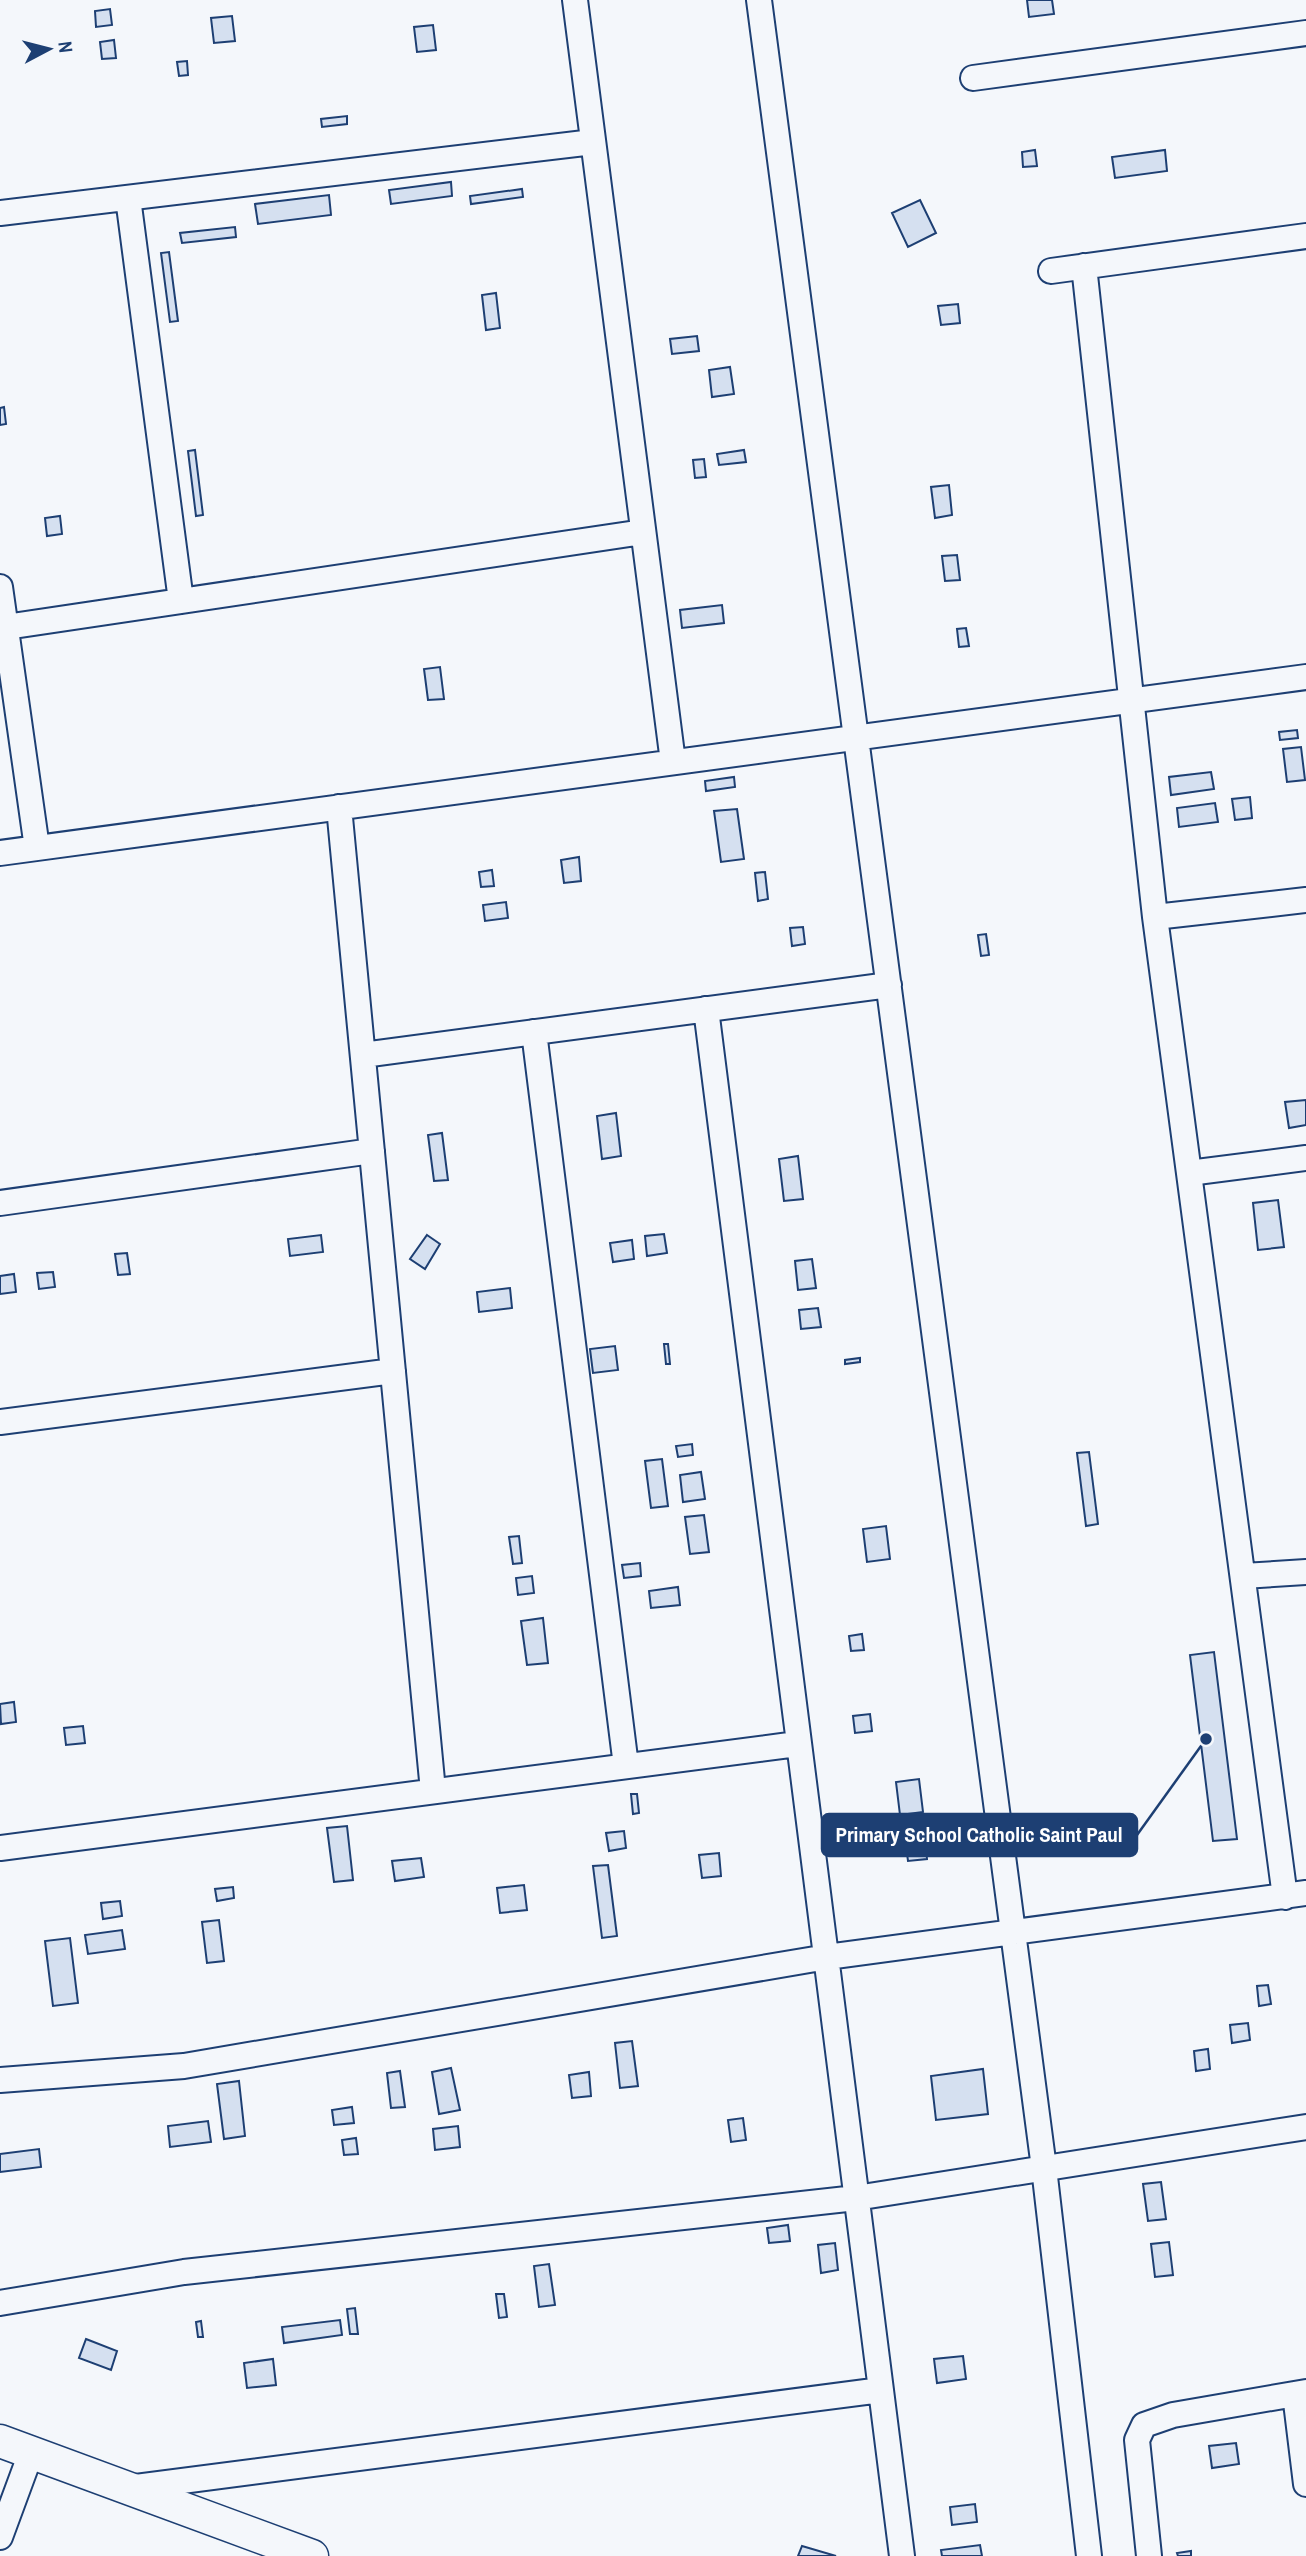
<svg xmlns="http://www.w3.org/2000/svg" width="1306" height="2556" font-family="'Archivo Narrow',sans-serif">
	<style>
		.building { fill: #d5e0f0; stroke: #1d3f73; stroke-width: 2 }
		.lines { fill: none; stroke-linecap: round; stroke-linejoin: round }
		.minor-casing { stroke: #1d3f73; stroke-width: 28 }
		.major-casing { stroke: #1d3f73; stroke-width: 35 }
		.minor { stroke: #f4f7fb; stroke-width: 24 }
		.major { stroke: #f4f7fb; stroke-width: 32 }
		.leader { fill: none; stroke: #1d3f73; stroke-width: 2.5 }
		.callout-dot { fill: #1d3f73; stroke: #f4f7fb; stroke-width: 2.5 }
		.callout { fill: #1d3f73; stroke: #1d3f73; stroke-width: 2.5 }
		.callout-label { font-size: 21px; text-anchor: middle; font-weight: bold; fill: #fff }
	</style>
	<rect width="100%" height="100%" fill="#f4f7fb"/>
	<path class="building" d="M1027,0H1052L1054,14L1029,17Z
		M110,9L112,25L96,27L95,11Z
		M232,16L235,41L214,43L211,18Z
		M433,25L436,50L417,52L414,27Z
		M114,40L116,58L102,59L100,42Z
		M187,61L188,75L179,76L177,62Z
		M347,116V124L322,127L321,119Z
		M1035,150L1037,166L1023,167L1022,152Z
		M1165,150L1167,171L1115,178L1112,157Z
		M451,182L452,196L391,204L389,190Z
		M522,189L523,197L471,204L470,196Z
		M329,195L331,215L258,224L255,204Z
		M920,200L936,233L908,247L892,213Z
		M235,227L236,237L182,243L180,233Z
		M169,252L178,321L170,322L161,253Z
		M496,293L500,328L486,330L482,295Z
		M958,304L960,323L941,325L938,306Z
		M697,336L699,351L672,354L670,339Z
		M730,367L734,394L712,397L709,370Z
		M4,407L6,424L0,425V408Z
		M195,450L203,515L196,516L188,451Z
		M744,450L746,462L719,465L717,454Z
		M704,459L706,477L695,478L693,460Z
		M949,485L952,515L935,518L931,487Z
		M60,516L62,534L47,536L45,518Z
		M957,555L960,580L945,581L942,556Z
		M722,605L724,623L682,628L680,610Z
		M966,628L969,646L959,647L957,629Z
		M440,667L444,699L428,700L424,669Z
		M1297,730L1298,738L1280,740L1279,732Z
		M1301,747L1305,780L1287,782L1283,749Z
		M1211,772L1214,789L1171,795L1169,777Z
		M734,777L735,787L706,791L705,781Z
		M1250,797L1252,818L1235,820L1232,799Z
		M1215,803L1218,822L1179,827L1177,808Z
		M737,809L744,859L721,862L714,811Z
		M579,857L581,881L564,883L561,860Z
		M492,870L494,886L481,887L479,872Z
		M765,872L768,899L758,901L755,873Z
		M506,902L508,918L485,921L483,905Z
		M803,927L805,944L792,946L790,928Z
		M986,934L989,955L981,956L978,935Z
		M1306,1100V1125L1289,1128L1285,1102Z
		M616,1113L621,1156L602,1159L597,1116Z
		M442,1133L448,1180L434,1181L428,1135Z
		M798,1156L803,1199L784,1201L779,1159Z
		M1278,1200L1284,1247L1258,1250L1253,1203Z
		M664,1234L667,1253L647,1256L645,1236Z
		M321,1235L323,1252L290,1256L288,1239Z
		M427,1235L440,1244L425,1269L410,1259Z
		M632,1240L634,1259L613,1262L610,1243Z
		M127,1253L130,1274L118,1275L115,1254Z
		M812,1259L816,1288L798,1290L795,1261Z
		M53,1272L55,1287L39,1289L37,1273Z
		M14,1274L16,1292L0,1294V1276Z
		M510,1288L512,1308L479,1312L477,1292Z
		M818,1308L821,1327L801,1329L799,1310Z
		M664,1344H668L670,1364H666Z
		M615,1346L618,1370L593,1373L590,1349Z
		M860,1358V1362L845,1364V1360Z
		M692,1444L693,1455L678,1457L676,1446Z
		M1089,1452L1098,1524L1086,1526L1077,1453Z
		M662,1459L668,1506L651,1508L645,1461Z
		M701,1472L705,1499L683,1502L680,1475Z
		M704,1515L709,1552L690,1554L685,1517Z
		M886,1526L890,1559L867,1562L863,1529Z
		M519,1536L522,1563L513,1564L509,1537Z
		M640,1563L641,1576L624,1578L622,1565Z
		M532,1576L534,1593L518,1595L516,1578Z
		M678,1587L680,1605L651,1608L649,1591Z
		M543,1618L548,1663L527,1665L521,1621Z
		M862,1634L864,1650L851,1651L849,1636Z
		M1214,1652L1237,1839L1213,1841L1190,1655Z
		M14,1702L16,1722L1,1724L0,1704Z
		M870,1714L872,1731L855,1733L853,1716Z
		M83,1726L85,1743L66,1745L64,1728Z
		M919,1779L923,1812L900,1815L896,1782Z
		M631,1794H637L639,1813L633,1814Z
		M347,1826L353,1880L334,1882L327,1828Z
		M924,1830L927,1859L908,1861L904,1832Z
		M624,1831L626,1848L609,1851L606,1833Z
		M719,1853L721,1876L702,1878L699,1855Z
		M421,1858L424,1877L395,1881L392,1861Z
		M608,1865L617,1936L602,1938L593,1866Z
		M524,1885L527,1910L500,1913L497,1888Z
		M233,1887L234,1898L217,1901L215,1889Z
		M120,1901L122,1916L103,1919L101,1903Z
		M219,1920L224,1961L207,1963L202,1922Z
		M122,1930L125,1949L88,1954L85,1935Z
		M70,1938L78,2003L53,2006L45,1941Z
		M1268,1985L1271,2004L1259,2006L1257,1986Z
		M1248,2023L1250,2040L1232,2043L1230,2025Z
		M632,2041L638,2086L620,2088L615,2043Z
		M1208,2049L1210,2069L1196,2071L1194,2051Z
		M451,2068L460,2110L439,2114L432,2072Z
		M983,2069L988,2114L936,2120L931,2076Z
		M400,2071L405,2107L391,2108L387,2073Z
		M589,2072L591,2096L572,2098L569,2075Z
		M239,2081L245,2136L224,2139L217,2084Z
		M352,2107L354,2123L334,2125L332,2110Z
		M743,2118L746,2140L731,2142L728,2120Z
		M208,2121L211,2142L170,2147L168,2126Z
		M458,2126L460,2147L435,2150L433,2129Z
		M356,2138L358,2154L344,2155L342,2140Z
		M39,2149L41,2167L0,2172V2154Z
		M1161,2182L1166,2219L1148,2221L1143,2184Z
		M788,2225L790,2241L769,2243L767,2228Z
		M1169,2242L1173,2275L1155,2277L1151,2244Z
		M835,2243L838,2270L821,2273L818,2245Z
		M549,2264L555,2305L539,2307L534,2266Z
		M496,2294H504L507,2317L499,2318Z
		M355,2308L358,2334H350L347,2309Z
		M340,2320L342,2335L284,2343L282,2327Z
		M201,2321L203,2337H198L196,2322Z
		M86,2339L117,2351L111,2370L79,2358Z
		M963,2356L966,2379L937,2383L934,2359Z
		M273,2359L276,2385L247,2388L244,2363Z
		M1236,2443L1239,2464L1212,2468L1209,2446Z
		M975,2504L977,2522L952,2525L950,2507Z
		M980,2545L982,2556H942L941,2550Z
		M802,2546L836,2556H798Z
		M1191,2551V2556H1178L1177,2553Z"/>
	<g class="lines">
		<g class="minor-casing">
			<path id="minor" d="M575,0L673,762
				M759,0L1044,2168L1089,2556
				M973,78L1306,33
				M128,198L181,601
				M0,213L593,142
				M1084,266L1155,917L1285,1897
				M1051,271L1306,236
				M0,587L37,848
				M0,628L643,532
				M339,807L433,1791
				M0,853L1306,677
				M1155,917L1306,900
				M706,1009L902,2556
				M534,1032L626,1766
				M363,1055L889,985
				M1189,1173L1306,1158
				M0,1203L372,1151
				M0,1422L393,1371
				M1243,1576L1306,1572
				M0,1848L797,1744
				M0,2080L184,2066L827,1957L1306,1893
				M0,2303L184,2272L856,2198L1306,2127
				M1295,2394L1306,2484
				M128,2488L881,2390
				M0,2537L31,2453
				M1149,2556L1137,2440L1144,2425L1173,2415L1306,2392"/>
		</g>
		<g class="major-casing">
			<path id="major" d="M0,2441L312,2556"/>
		</g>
		<use href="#minor" class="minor"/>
		<use href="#major" class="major"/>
	</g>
	<path class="leader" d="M1206 1739L1137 1835"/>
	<circle class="callout-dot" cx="1206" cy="1739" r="7"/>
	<rect class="callout" x="822" y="1814" width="315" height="42" rx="7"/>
	<g class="callout-label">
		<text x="979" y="1842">Primary School Catholic Saint Paul</text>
	</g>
	<g transform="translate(49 49) rotate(83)" stroke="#f4f7fb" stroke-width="5" paint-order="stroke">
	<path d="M0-5L12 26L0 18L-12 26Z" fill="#1d3f73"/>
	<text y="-10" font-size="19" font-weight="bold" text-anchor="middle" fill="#1d3f73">N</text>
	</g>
</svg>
